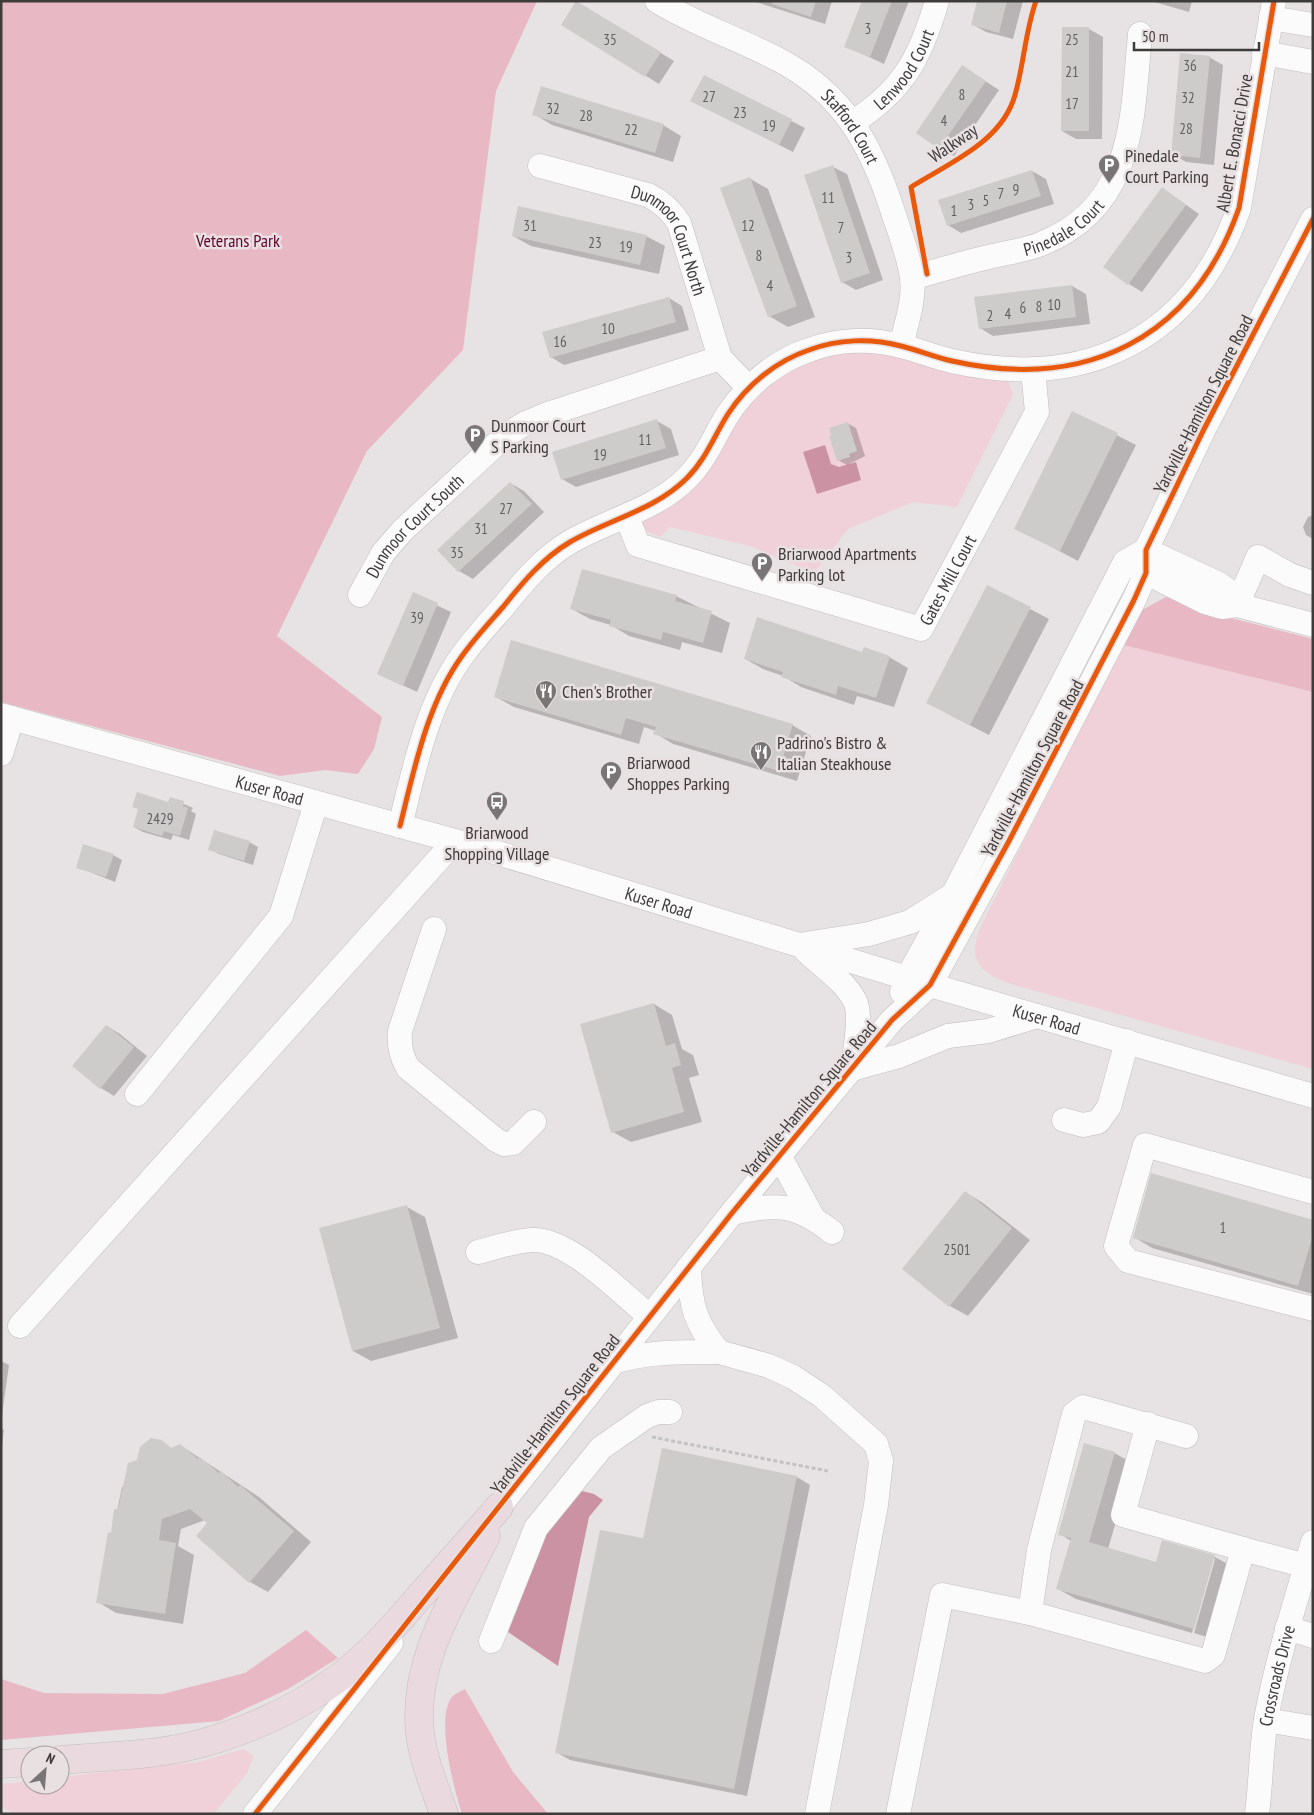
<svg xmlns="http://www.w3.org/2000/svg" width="1314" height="1815" font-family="'PT Sans Narrow',sans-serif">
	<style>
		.green { fill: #f1d1d9 }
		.forest { fill: #e8b8c5 }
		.water { fill: #cb92a3 }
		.shadow { fill: #0003 }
		.building { fill: #cdcccb }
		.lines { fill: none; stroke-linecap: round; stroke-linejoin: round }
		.minor-casing { stroke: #c2bebf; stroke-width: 25 }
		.highway-casing { stroke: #c1bfbf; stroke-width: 29 }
		.path { stroke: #c3c2c2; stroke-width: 3; stroke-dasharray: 4 2.5; stroke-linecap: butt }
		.minor { stroke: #fbfbfb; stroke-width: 24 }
		.highway { stroke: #ead9df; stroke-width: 28 }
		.cycleway-casing { stroke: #e9e0e2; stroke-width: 8 }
		.cycleway { stroke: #e8590c; stroke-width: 5 }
		.labels { text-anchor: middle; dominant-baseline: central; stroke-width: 5; stroke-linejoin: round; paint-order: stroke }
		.number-label { font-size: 15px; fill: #626060 }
		.street-label { font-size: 18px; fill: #3e3b3b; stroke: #e9e0e2 }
		.poi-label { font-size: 18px; fill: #3e3b3b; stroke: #e9e0e2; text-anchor: start }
		.park-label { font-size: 18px; fill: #64002f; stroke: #e9e0e2 }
	</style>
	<rect width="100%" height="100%" fill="#e7e2e3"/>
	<path class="green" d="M859,345L1007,377L1013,395L957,507L913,502L848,529L814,573L750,546L670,527L660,537L642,529L643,516L734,416L792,361Z
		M1123,645L1313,692V1069L1011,984C981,973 967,961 980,928Z
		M243,1749L254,1756L247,1773L214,1814H16L1,1807V1784L30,1781V1785H60V1777L199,1762Z"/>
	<path class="forest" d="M1,1H537L496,91L463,350L367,451L277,636L382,717L374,749L358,774L325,770L280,776L1,702Z
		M1166,597L1227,617L1313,639V692L1123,645L1142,610Z
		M306,1630L338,1658L288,1689L219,1721L1,1740V1679L44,1693L163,1694L245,1673Z
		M465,1689L513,1772L548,1814H462C454,1789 435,1718 452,1697C455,1694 461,1691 465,1689Z"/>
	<path class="water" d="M825,445L831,464L839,467L856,462L861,480L817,494L803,452Z
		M582,1491L594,1494L603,1500L589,1517L558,1666L508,1632L546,1535Z"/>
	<path class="shadow" d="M753,1H832L825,24Z
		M863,1H909L884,64L845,46Z
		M978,1H1023L1013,39L986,32L972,24Z
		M1151,1H1192L1189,12Z
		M577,2L674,61L659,84L563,24Z
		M1063,28L1089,29L1103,37L1102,139H1076L1062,131Z
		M1209,57L1223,65L1214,165L1186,162L1172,154Z
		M962,66L999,90L954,156L917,133Z
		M704,76L805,128L793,152L706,108Z
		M534,114L663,125L681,136L673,162L552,125Z
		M833,167L847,174L883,280L856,290L842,282Z
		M1032,171L1046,179L1054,204L961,233L948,225Z
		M749,178L768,189L815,317L788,327L769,316Z
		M1162,188L1199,214L1142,292L1129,284Z
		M513,236H646L665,246L659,274L531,246Z
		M1072,286L1086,294L1090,324L993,336L980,328Z
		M669,298L682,306L689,330L564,365L551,357Z
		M1073,413L1136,445L1078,561L1016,528Z
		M657,421L671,429L679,455L576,487L562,479Z
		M847,423L856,428L865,456L847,465L838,460Z
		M510,483L524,491L544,512L473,579L459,571L439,550Z
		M1313,515V539L1306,535L1303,527L1308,517Z
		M987,586L1049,619L989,735L946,713Z
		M413,594L451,612L417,692L379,674Z
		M676,596L730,623L722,653L682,642L680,650L629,636L611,625L590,619L572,609Z
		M863,653L889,657L908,668L894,707L857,696L854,705L801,687L783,676L763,669L745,659Z
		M496,697L792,725L811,736L797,781L673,744L655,733L656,731L644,727L639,744L514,707Z
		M170,798L193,808L191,811L196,814L189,840L173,835L171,840L143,832L134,827L169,803Z
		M249,842L258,847L253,865L219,854L210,849Z
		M113,855L122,860L115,882L77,867Z
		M654,1004L672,1015L682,1049L693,1055L699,1075L689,1078L702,1122L631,1142L613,1132Z
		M107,1026L120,1034L147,1056L114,1096L101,1088Z
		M965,1192L983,1203L1030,1240L968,1316L950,1306L904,1269Z
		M407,1207L425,1217L458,1338L371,1361L353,1351Z
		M1313,1221V1294L1152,1248L1134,1237Z
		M1,1361L9,1365L1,1422Z
		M1,1428L4,1430L1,1452Z
		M180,1445L259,1497L311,1542L268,1592L250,1582L205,1520L181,1529L178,1546L194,1555L183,1624L116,1613L98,1602L122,1487H126L172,1449Z
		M1114,1453L1133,1463L1108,1549L1157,1563L1215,1557L1233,1567L1213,1639L1194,1633L1215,1559H1213L1192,1633L1076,1599L1058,1589L1071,1541L1060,1534Z
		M797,1477L810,1485L747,1796L570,1760L556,1752Z"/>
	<path class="building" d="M576,1L661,52L645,77L561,25Z
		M772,1H816L811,17L772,4Z
		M862,1H892L870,57L844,47Z
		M977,1H1007L999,33L971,25Z
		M1062,27H1089V131H1061Z
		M1180,53L1210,56L1200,158L1171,155Z
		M962,65L986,81L939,149L916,133Z
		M704,75L792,119L779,145L690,101Z
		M541,86L664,124L655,153L532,115Z
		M833,165L870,273L841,283L804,175Z
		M1032,170L1041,196L947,226L938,200Z
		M750,177L797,306L768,317L720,188Z
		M1162,187L1186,205L1128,285L1103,267Z
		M518,206L647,235L640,265L512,236Z
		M1072,285L1076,317L979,329L974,297Z
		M669,297L676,322L550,358L542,332Z
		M1072,411L1118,433L1060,551L1014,529Z
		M657,419L666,448L561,480L552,452Z
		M848,422L857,451L849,454L850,457L837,461L829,436L831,435L829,428Z
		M510,482L532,504L458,572L437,550Z
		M582,569L677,595L675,601L712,611L703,643L663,632L661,640L609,626L611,620L570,609Z
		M987,585L1031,607L970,725L926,703Z
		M413,592L438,603L403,686L377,674Z
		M757,617L862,652L864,647L890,656L876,698L838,686L836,695L781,677L783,672L744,659Z
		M511,640L793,724L779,771L653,734L656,727L626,718L621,735L494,697Z
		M137,792L168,802L170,797L184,801L183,806L188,808L180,836L164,831L162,836L133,827L138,809L132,807Z
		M214,830L250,841L244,861L208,850Z
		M83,844L114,854L106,877L76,868Z
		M654,1003L666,1046L675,1043L681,1065L672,1068L684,1112L611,1133L580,1024Z
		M106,1025L134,1047L100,1089L72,1066Z
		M1151,1173L1313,1220V1235L1298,1286L1133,1238Z
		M965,1191L1012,1228L949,1307L902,1269Z
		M407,1205L440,1328L352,1351L319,1228Z
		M151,1438L162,1440L171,1448L180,1444L198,1459L200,1457L219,1473L221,1471L238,1487L240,1485L294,1531L249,1583L196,1536L207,1523L190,1509L162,1519L159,1540L176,1543L165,1614L96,1603L108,1532L111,1533L114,1509H118L128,1463L137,1460L140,1447Z
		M1084,1443L1115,1452L1089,1542L1156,1562L1162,1540L1215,1555L1194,1629L1056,1589L1071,1538L1058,1535Z
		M662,1448L797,1476L734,1789L555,1753L600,1530L643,1538Z"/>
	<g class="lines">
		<g class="minor-casing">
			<g id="minor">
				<path id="s1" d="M657,1C698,26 740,39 781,61C843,94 871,144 892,209C899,231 909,255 912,278C915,300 906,324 901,346"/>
				<path d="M1271,18L1313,25"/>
				<path d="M1264,53L1313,62"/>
				<path id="s2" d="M852,123C903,90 920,59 937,1"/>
				<path id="s3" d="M540,166L648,195C662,202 671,210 679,223L720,358L749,388"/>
				<path id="s4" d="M912,278C939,270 966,262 993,256C1009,252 1027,250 1041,244C1135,206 1132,119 1140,34"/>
				<path id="s5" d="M627,517L638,545L921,629L1037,412L1033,370"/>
				<path d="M1146,550L1219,584L1230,592L1237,605"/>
				<path d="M1131,565L1205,602L1222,607L1237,605L1313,625"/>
				<path id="s6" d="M360,595L383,553L402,531L506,435L526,423L545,415L720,358"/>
				<path d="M1237,605L1258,557L1290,575L1313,583"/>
				<path id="s7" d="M1,715L498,853L930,985L1313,1096"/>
				<path d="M1,754L12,718"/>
				<path d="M400,826C414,770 427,704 462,656C474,639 489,623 503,607C523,582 543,558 570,542C609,519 654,511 687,478C706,459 714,436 728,414C747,385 776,361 809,350C838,339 871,338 901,346C918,350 934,357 952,361C1086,391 1193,339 1239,208L1274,1"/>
				<path d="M434,929L400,1031C399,1046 401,1056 408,1068L496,1140L504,1144L513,1143L534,1122"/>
				<path d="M805,944L869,934L910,922L951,896"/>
				<path d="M806,951C822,966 845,981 855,1001C862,1015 855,1051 853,1067"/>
				<path d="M902,992L907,978L953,895L1125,562L1146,550"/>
				<path d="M852,1069L899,1056L948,1036L988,1031L1037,1016"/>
				<path d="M137,1094L281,916L316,803"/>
				<path d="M1064,1120L1083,1125L1098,1122L1109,1107L1127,1041"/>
				<path d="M780,1157L812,1216"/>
				<path d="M1313,1192L1145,1145L1116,1246L1128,1261L1313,1309"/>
				<path d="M732,1213C777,1204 794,1202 832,1232"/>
				<path d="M478,1252C495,1248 513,1241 531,1240C568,1237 622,1294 649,1316"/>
				<path d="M20,1326L455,841"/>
				<path d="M719,1352L769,1366L793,1377L822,1396L876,1444L881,1461L876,1505L817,1814"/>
				<path d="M613,1362C650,1351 681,1352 719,1352C695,1324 690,1304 689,1267"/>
				<path d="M1148,1424L1123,1515L1243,1549"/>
				<path d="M1186,1436L1083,1407L1074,1414L1039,1550L1030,1613L1205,1661L1213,1655L1243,1549L1306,1566"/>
				<path d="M488,1521L732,1213L892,1020L930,985L1009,841L1134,600L1146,573V550L1203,431L1313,219"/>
				<path d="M1287,1628L1313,1636"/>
				<path d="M491,1641L536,1528L601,1448L647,1416L658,1412H670"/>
				<path d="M1266,1720L1313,1728"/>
				<path d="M255,1814L391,1643"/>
				<path d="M898,1814L942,1595L1030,1613"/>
				<path id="s8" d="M1257,1814C1261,1782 1261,1750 1266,1719C1277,1659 1296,1600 1313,1542"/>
			</g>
		</g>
		<g class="highway-casing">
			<path id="highway" d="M60,1760C106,1756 154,1756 199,1744C250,1730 299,1708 341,1676C372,1652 396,1624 421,1595C447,1566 473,1537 499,1507
				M1,1764L30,1762
				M444,1814C435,1788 423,1760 420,1733C412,1660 455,1598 486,1536"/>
		</g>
		<path class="path" d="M652,1437L828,1471"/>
		<use href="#minor" class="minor"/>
		<use href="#highway" class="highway"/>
		<g class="cycleway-casing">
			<path id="cycleway" d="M927,274L911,187C949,163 1002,142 1015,95C1024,64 1025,32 1036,1
				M400,826C414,770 427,704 462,656C474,639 489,623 503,607C523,582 543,558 570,542C609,519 654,511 687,478C706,459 714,436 728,414C747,385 776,361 809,350C838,339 871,338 901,346C918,350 934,357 952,361C1086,391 1193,339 1239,208L1274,1
				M255,1814L732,1213L892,1020L930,985L1009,841L1134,600L1146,573V550L1203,431L1313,219"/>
		</g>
		<use href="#cycleway" class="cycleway"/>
	</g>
	<defs>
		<g id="parking-pin" transform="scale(1.125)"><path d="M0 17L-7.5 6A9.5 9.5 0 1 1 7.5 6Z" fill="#797576" stroke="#e9e0e2"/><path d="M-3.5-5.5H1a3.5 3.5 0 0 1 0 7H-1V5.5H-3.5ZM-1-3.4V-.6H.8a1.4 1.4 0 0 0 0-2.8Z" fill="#fff"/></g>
		<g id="restaurant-pin" transform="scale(1.125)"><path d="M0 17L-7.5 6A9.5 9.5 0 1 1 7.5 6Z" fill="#797576" stroke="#e9e0e2"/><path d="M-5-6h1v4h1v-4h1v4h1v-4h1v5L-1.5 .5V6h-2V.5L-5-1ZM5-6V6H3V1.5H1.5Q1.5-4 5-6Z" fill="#fff"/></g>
		<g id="bus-pin" transform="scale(1.125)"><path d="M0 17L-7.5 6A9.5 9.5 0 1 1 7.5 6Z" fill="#797576" stroke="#e9e0e2"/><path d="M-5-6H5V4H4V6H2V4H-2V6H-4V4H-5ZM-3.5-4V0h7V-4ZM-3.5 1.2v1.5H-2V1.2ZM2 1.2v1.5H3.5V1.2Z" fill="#fff"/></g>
	</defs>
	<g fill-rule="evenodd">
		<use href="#parking-pin" x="1109" y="165"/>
		<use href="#parking-pin" x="475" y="435"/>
		<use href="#parking-pin" x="762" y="563"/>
		<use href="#restaurant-pin" x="546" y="691"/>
		<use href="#restaurant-pin" x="761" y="752"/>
		<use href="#parking-pin" x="611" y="772"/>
		<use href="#bus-pin" x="497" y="802"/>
	</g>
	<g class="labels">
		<g class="number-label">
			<text x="868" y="28">3</text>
			<text x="610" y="39">35</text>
			<text x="1072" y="39">25</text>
			<text x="1190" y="65">36</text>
			<text x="1072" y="71">21</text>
			<text x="962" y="94">8</text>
			<text x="709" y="96">27</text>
			<text x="1188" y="97">32</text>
			<text x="1072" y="103">17</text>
			<text x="553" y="108">32</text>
			<text x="740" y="112">23</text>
			<text x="586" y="115">28</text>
			<text x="944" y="120">4</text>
			<text x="769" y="125">19</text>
			<text x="1186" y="128">28</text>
			<text x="631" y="129">22</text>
			<text x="1016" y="189">9</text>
			<text x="1001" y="193">7</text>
			<text x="828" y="197">11</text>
			<text x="986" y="200">5</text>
			<text x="971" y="204">3</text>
			<text x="954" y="210">1</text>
			<text x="530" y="225">31</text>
			<text x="748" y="225">12</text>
			<text x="841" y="227">7</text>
			<text x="595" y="242">23</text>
			<text x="626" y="246">19</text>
			<text x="759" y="255">8</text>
			<text x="849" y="257">3</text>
			<text x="770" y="285">4</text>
			<text x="1054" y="304">10</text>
			<text x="1039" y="306">8</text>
			<text x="1023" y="307">6</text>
			<text x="1008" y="313">4</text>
			<text x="990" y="315">2</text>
			<text x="608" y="328">10</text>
			<text x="560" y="341">16</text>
			<text x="645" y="439">11</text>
			<text x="600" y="454">19</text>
			<text x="506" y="508">27</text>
			<text x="481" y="528">31</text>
			<text x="457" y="552">35</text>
			<text x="417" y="617">39</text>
			<text x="160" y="818">2429</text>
			<text x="1223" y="1227">1</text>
			<text x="957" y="1249">2501</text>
		</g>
		<g class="street-label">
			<text stroke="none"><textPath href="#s2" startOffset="76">Lenwood Court</textPath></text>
			<text stroke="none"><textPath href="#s1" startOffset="235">Stafford Court</textPath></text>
			<text transform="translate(953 143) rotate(-34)">Walkway</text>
			<text transform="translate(1234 143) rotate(-80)">Albert E. Bonacci Drive</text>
			<text stroke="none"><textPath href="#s4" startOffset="161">Pinedale Court</textPath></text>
			<text stroke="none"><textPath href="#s3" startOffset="162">Dunmoor Court North</textPath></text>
			<text transform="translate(1203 404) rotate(-63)">Yardville-Hamilton Square Road</text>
			<text stroke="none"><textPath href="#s6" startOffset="89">Dunmoor Court South</textPath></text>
			<text stroke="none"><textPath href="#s5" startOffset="381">Gates Mill Court</textPath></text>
			<text transform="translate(1032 768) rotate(-62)">Yardville-Hamilton Square Road</text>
			<text stroke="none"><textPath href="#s7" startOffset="279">Kuser Road</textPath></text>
			<text stroke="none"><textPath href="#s7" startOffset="684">Kuser Road</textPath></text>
			<text stroke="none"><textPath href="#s7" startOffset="1089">Kuser Road</textPath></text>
			<text transform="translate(809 1099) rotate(-50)">Yardville-Hamilton Square Road</text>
			<text transform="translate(555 1414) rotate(-52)">Yardville-Hamilton Square Road</text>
			<text stroke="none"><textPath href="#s8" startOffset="140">Crossroads Drive</textPath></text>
		</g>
		<g class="poi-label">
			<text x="1125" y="155">Pinedale<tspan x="1125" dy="21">Court Parking</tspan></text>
			<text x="491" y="425">Dunmoor Court<tspan x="491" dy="21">S Parking</tspan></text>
			<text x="778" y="553">Briarwood Apartments<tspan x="778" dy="21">Parking lot</tspan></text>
			<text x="562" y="691">Chen's Brother</text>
			<text x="777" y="742">Padrino's Bistro &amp;<tspan x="777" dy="21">Italian Steakhouse</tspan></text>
			<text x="627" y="762">Briarwood<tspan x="627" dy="21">Shoppes Parking</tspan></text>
			<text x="497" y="832" text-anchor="middle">Briarwood<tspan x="497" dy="21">Shopping Village</tspan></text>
		</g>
		<g class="park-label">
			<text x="238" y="240">Veterans Park</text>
		</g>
	</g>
	<rect width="1314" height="1815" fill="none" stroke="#3e3b3b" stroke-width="5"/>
	<g transform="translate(45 1770) rotate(26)"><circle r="24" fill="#e9e0e2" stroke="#a59e9f"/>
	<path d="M0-4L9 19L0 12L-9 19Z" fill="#797576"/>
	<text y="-8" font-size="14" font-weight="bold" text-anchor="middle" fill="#3e3b3b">N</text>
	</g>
	<path d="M1134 42v8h125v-8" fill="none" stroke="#3e3b3b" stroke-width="2.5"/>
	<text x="1142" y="42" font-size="15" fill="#3e3b3b" stroke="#e9e0e2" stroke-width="4" paint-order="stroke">50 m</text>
</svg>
